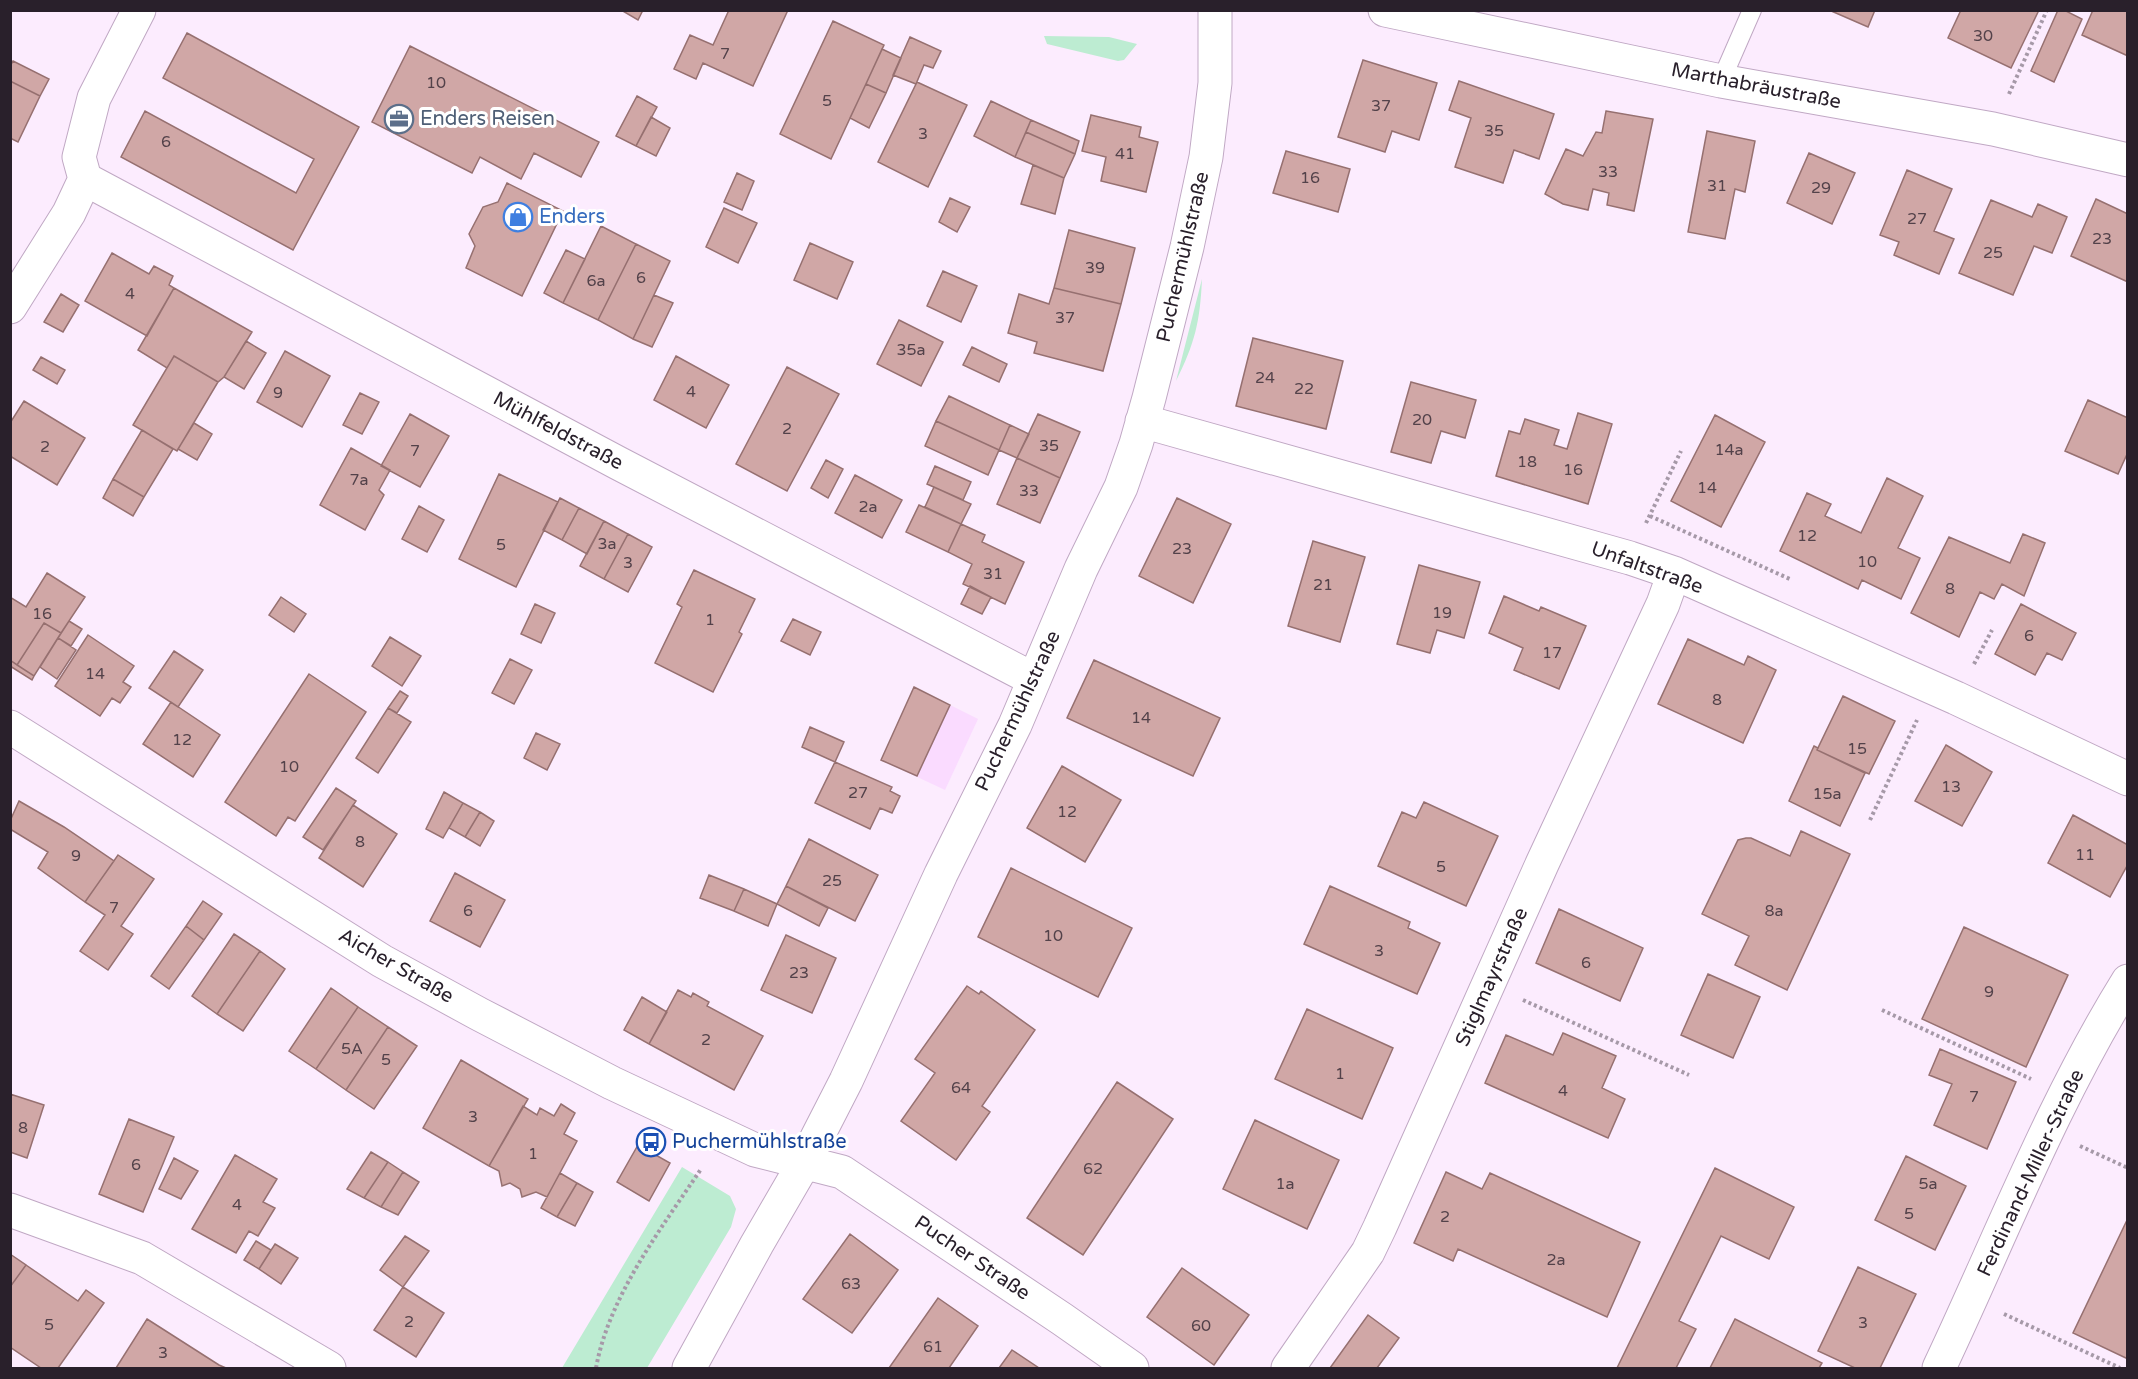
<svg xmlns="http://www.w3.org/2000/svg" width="2138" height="1379" font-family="'Varela Round',sans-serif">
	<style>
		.built { fill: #fadbff }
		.green { fill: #bdecd2 }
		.building { fill: #d0a7a6; stroke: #967070; stroke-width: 1.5 }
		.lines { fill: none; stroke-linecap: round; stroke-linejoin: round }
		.service-casing { stroke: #c0a8c4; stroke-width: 20 }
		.minor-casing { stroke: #c0a8c4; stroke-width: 35 }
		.path { stroke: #a699a8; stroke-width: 4; stroke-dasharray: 3 3; stroke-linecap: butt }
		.service { stroke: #fff; stroke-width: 18 }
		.minor { stroke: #fff; stroke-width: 33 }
		.labels { text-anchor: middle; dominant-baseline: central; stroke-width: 6; stroke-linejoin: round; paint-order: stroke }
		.number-label { font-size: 16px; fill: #53424a }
		.street-label { font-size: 20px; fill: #29202b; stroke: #fff }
		.service-label { font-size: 20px; fill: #4e5e75; stroke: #fff; text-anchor: start }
		.shop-label { font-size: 20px; fill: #366cbe; stroke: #fff; text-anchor: start }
		.transit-label { font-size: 20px; fill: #164399; stroke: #fff; text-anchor: start }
	</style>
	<rect width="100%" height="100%" fill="#fcecfe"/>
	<path class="built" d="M914,687L978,719L945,790L881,760Z"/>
	<path class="green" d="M1044,36L1109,37L1137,44L1124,60L1118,61L1047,44Z
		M1202,279C1200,322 1195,343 1176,381Z
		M682,1167L730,1196L736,1209L731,1227L647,1368H562Z"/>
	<path class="building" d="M621,10H643L638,20Z
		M729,10H788L753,86L703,63L696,79L674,69L690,35L713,45Z
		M1829,10H1875L1868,27Z
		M1961,10H2039L2011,68L1948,38Z
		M2058,10H2064L2082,19L2054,82L2031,71Z
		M2093,10H2128V56L2082,35Z
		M833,21L884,45L831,159L780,134Z
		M187,33L359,127L293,250L121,157L145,111L296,193L314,159L163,78Z
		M910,37L941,51L933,68L924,65L916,84L893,75Z
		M410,46L599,142L581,177L534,153L521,179L480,157L472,173L372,122Z
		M882,49L901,58L886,93L866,84Z
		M1363,60L1437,83L1419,140L1392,131L1385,152L1338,137Z
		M13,61L49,79L40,96L10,81V66Z
		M10,81L40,96L18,142L10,138Z
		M1459,81L1554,114L1539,159L1514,150L1503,183L1455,167L1471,118L1449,110Z
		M917,82L967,105L928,187L878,162Z
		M866,84L886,93L869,128L850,118Z
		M637,96L657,107L636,146L616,136Z
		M991,101L1031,120L1015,157L974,136Z
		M1606,111L1653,119L1634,211L1607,205L1609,193L1593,189L1588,210L1563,204L1545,194L1566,149L1583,156L1596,132L1602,133Z
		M1091,115L1141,127L1139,137L1158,142L1146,192L1101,181L1106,157L1082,151Z
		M651,117L670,128L656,156L636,146Z
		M1031,120L1079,141L1075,154L1026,132Z
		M1707,131L1755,141L1745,192L1735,189L1725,239L1688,232Z
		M1026,132L1075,154L1064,178L1015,157Z
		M1286,151L1350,169L1338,212L1273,193Z
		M1809,153L1855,173L1832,224L1787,203Z
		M1033,165L1064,178L1055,214L1021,204Z
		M1907,170L1952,189L1934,231L1954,239L1939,274L1894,255L1899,242L1880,235Z
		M737,173L754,181L742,210L724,202Z
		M507,183L563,211L522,296L466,268L475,246L469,234L483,207L498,202Z
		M950,198L970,207L957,232L939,222Z
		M2096,199L2128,214V282L2071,256Z
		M1991,200L2032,217L2038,204L2067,217L2052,253L2034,246L2013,295L1959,273Z
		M724,208L757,223L738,263L706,247Z
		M601,226L636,244L598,320L563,303Z
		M1069,230L1135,248L1121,304L1054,288Z
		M810,243L853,262L837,299L794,280Z
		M636,244L670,261L633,339L598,320Z
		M566,250L585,259L563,303L544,293Z
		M112,253L149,274L154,266L173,276L169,285L174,288L147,336L85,301Z
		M943,271L977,286L961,322L927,306Z
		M174,288L252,332L224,377L218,382L174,356L167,368L138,350Z
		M1054,288L1121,304L1103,371L1034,353L1037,342L1008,333L1019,294L1049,304Z
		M61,294L79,305L63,332L44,322Z
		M654,295L673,303L652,347L633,339Z
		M899,320L943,342L921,386L877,364Z
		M1253,338L1343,361L1326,429L1236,406Z
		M246,341L266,353L244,389L224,377Z
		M972,347L1007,364L999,382L963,365Z
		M285,351L330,376L302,427L257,402Z
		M174,356L218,382L177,451L133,425Z
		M676,356L729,385L706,428L654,400Z
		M41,357L65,370L57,384L33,370Z
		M787,367L839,394L787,491L736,464Z
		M1411,382L1476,400L1465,438L1441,431L1431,463L1391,452Z
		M360,393L379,402L362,434L343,425Z
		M949,396L1010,425L999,450L936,421Z
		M2088,400L2128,418V452L2118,474L2065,451Z
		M24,401L85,438L57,485L10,456V423Z
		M1578,413L1612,424L1588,504L1496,476L1509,431L1520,434L1525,419L1559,430L1554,445L1567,449Z
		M410,414L449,436L420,487L381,466Z
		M1038,414L1080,432L1060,478L1017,458Z
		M1715,415L1765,442L1721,527L1671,501Z
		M936,421L999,450L988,475L925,446Z
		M194,423L212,434L197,460L178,449Z
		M1010,425L1029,434L1017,458L999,450Z
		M142,430L173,449L144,497L113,479Z
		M351,448L390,470L379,490L384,495L365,530L320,505Z
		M1017,458L1060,478L1040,523L997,504Z
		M826,460L843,469L828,498L811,488Z
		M935,466L971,482L963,500L927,484Z
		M499,474L558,502L516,587L459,559Z
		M855,475L902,500L882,538L835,513Z
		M1887,478L1923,496L1898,548L1920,558L1901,599L1862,580L1858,589L1780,551L1807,493L1831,504L1825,516L1861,533Z
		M113,479L144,497L133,516L103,498Z
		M934,487L971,504L961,524L925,507Z
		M560,498L579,508L562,540L543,530Z
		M1177,498L1231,524L1193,603L1139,576Z
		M919,505L961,524L948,552L906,532Z
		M419,506L444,520L427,552L402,539Z
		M579,508L604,521L587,554L562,540Z
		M604,521L628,534L604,579L580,566Z
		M961,524L985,535L982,542L1024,562L1005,604L963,584L972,564L948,552Z
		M628,534L652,547L628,592L604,579Z
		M2023,534L2045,543L2024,596L2002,584L1994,599L1980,592L1959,637L1911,613L1949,537L2010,563Z
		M1313,541L1365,557L1340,642L1288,626Z
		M1419,565L1480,582L1464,638L1437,630L1430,653L1397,644Z
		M694,570L755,599L739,632L742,634L713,692L655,663L682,607L677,604Z
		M47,573L85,597L61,633L44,623L17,665L10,660V597L26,607Z
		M970,586L991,597L982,614L961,604Z
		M1504,596L1539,611L1541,607L1586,626L1559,689L1514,670L1523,648L1489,633Z
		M281,597L306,614L294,632L269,615Z
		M535,604L555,613L541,643L521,634Z
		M2021,604L2076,633L2062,660L2047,653L2035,675L1995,654Z
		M793,619L821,632L810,655L781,641Z
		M69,621L82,629L71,646L58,638Z
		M44,623L61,633L34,676L17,665Z
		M88,635L134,666L123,682L131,687L120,703L112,698L100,716L55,686Z
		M390,637L421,656L402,686L372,666Z
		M58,638L76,650L57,679L40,667Z
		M1688,639L1744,665L1748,656L1776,670L1743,743L1658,704Z
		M174,651L203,670L178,707L149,688Z
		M510,659L532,670L514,704L492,693Z
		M10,660L34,676L32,680L10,666Z
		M1094,660L1220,718L1193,776L1067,718Z
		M309,674L366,712L295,821L288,817L276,836L225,802Z
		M914,687L950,705L917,776L881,760Z
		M400,691L408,696L397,713L388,708Z
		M1843,696L1895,721L1869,774L1817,750Z
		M171,702L220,735L193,777L143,744Z
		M388,708L411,722L378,773L356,758Z
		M810,727L844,742L835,762L802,747Z
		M536,733L560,744L547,770L524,758Z
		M1946,745L1992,772L1962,826L1915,801Z
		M1814,746L1818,748L1817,750L1865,773L1840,826L1789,801Z
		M835,762L892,787L890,791L900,796L892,813L880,808L870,829L815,803Z
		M1062,766L1121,800L1085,862L1027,828Z
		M336,788L356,801L323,850L303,837Z
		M444,792L463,803L443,838L426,829Z
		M19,801L64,827L114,861L85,902L38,868L48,852L10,829V821Z
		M1424,802L1498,836L1466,906L1378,866L1402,812L1416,818Z
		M463,803L480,812L465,837L449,828Z
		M353,805L397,834L363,887L319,858Z
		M480,812L494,821L480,846L465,837Z
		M2073,815L2128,845V864L2110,897L2048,863Z
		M1801,831L1850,854L1787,990L1735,965L1749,936L1702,914L1738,840L1746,838H1751L1790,856Z
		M809,839L878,875L855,921L786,886Z
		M118,855L154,879L121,926L133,934L108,970L80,951L105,915L85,902Z
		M1011,868L1132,928L1098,997L978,937Z
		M455,873L505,900L480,947L430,921Z
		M709,875L744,889L734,911L700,898Z
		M786,886L828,908L819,926L777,904Z
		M1330,886L1410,922L1408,928L1440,943L1417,994L1304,944Z
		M744,889L777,904L768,926L734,911Z
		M203,901L222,914L204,940L186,926Z
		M1559,909L1643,948L1620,1001L1536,963Z
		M186,926L204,940L169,989L151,976Z
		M1964,927L2068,975L2026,1067L1922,1019Z
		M234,934L260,951L217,1014L192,996Z
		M786,935L836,958L812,1013L761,990Z
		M260,951L285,969L243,1031L217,1014Z
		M1708,974L1760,997L1733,1058L1681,1035Z
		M967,986L979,994L981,991L1035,1030L982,1106L990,1112L956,1160L901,1121L935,1073L915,1059Z
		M331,988L358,1007L316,1069L289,1051Z
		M678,990L691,997L693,993L709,1002L707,1006L763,1036L734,1090L649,1044Z
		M642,997L667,1012L649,1044L624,1030Z
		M358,1007L388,1027L346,1090L316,1069Z
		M1307,1009L1393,1048L1362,1119L1275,1079Z
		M388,1027L417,1046L374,1109L346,1090Z
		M1563,1033L1616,1056L1602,1088L1625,1099L1608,1138L1485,1083L1506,1035L1553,1055Z
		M1940,1049L2016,1082L1987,1149L1934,1125L1952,1084L1929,1075Z
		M461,1060L528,1099L489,1166L423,1128Z
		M1117,1082L1173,1119L1083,1255L1027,1218Z
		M10,1094L44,1105L27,1158L10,1152Z
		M561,1104L575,1113L564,1134L577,1141L547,1197L536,1192L522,1197L520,1189L510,1183L502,1186L499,1171L489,1166L523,1106L537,1115L540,1108L554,1116Z
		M129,1119L174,1137L143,1212L99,1194Z
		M1255,1120L1339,1160L1307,1229L1223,1189Z
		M638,1145L670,1163L649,1201L617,1182Z
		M371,1152L388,1162L364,1198L347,1189Z
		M235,1155L277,1179L263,1202L275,1208L258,1236L249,1231L236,1253L192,1229Z
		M1906,1156L1966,1186L1935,1250L1875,1220Z
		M174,1158L198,1171L181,1199L159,1189Z
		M388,1162L403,1172L381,1207L364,1198Z
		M1715,1168L1794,1207L1769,1259L1721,1236L1679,1321L1696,1329L1676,1368H1617Z
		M403,1172L419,1182L398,1215L381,1207Z
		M1446,1172L1482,1189L1490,1173L1640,1242L1607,1317L1458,1249L1453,1261L1414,1243Z
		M560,1173L577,1183L557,1217L541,1208Z
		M577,1183L593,1192L575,1226L557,1217Z
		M2128,1218V1359L2073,1333Z
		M850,1234L898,1270L852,1333L803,1299Z
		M405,1236L429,1251L403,1287L380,1270Z
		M256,1241L271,1250L259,1269L244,1260Z
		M275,1244L298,1258L281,1284L259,1269Z
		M10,1254L26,1265L10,1287Z
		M26,1265L78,1301L86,1290L104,1303L58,1368H41L10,1347V1287Z
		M1858,1267L1916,1294L1880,1368H1855L1818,1351Z
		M1182,1268L1249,1315L1214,1365L1147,1317Z
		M403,1287L444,1313L416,1357L374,1330Z
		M938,1298L978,1326L949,1368H889Z
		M1368,1315L1399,1338L1377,1368H1330Z
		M147,1319L219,1365L226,1368H116Z
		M1735,1319L1822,1363L1819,1368H1710Z
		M1012,1350L1039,1368H999Z"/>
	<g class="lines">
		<g class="service-casing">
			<path id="service" d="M1721,81L1752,10"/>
		</g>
		<g class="minor-casing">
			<path id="minor" d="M1385,10L1721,81L1993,129L2128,160
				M85,179L618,463L1033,679
				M10,307L69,213L85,179L79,157L94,98L139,10
				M1142,421L1630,558L1674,573L1956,698L2128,779
				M10,727L382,961L479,1014L612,1083L755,1150L842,1172L1062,1319L1132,1368
				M10,1210L142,1258L329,1368
				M689,1368L757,1244L804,1163L846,1081L941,874L1015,725L1081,569L1121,487L1136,444L1149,398L1187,247L1206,157L1215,83V10
				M1288,1368L1368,1252L1380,1227L1542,864L1663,604L1674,573
				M1939,1368C2000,1239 2052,1103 2128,981"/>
		</g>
		<path class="path" d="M2009,94L2047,10
			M1650,516L1792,580
			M1646,523L1681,451
			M1974,664L1992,630
			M1870,820L1917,720
			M1523,1000L1689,1075
			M1882,1010L2031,1079
			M2080,1146L2128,1168
			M2004,1314L2120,1368
			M596,1368C609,1296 661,1229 701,1169"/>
		<use href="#service" class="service"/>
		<use href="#minor" class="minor"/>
	</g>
	<defs>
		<g id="office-ring" transform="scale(1.5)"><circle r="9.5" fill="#fff" stroke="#5c6f8a" stroke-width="1.5"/><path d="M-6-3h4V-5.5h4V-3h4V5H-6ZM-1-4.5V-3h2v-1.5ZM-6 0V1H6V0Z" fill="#5c6f8a"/></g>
		<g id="shop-ring" transform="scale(1.5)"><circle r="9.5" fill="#fff" stroke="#3f7fe0" stroke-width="1.5"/><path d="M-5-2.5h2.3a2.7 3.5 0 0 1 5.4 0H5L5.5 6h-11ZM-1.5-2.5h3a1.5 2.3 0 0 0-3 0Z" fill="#3f7fe0"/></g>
		<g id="bus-ring" transform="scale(1.5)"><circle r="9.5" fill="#fff" stroke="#1a4fb4" stroke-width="1.5"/><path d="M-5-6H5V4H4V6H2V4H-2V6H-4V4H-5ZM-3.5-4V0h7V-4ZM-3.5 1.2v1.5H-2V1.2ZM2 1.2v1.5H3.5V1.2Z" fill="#1a4fb4"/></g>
	</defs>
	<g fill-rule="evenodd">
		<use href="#office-ring" x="399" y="119"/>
		<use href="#shop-ring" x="518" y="217"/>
		<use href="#bus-ring" x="651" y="1142"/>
	</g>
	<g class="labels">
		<g class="number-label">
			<text x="1983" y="36">30</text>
			<text x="725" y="54">7</text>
			<text x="436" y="83">10</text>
			<text x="827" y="101">5</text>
			<text x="1381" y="106">37</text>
			<text x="1494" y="131">35</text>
			<text x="923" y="134">3</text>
			<text x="166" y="142">6</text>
			<text x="1125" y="154">41</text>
			<text x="1608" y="172">33</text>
			<text x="1310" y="178">16</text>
			<text x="1717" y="186">31</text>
			<text x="1821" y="188">29</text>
			<text x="1917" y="219">27</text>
			<text x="2102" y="239">23</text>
			<text x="1993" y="253">25</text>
			<text x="1095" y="268">39</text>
			<text x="641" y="278">6</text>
			<text x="596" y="281">6a</text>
			<text x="130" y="294">4</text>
			<text x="1065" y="318">37</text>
			<text x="911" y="350">35a</text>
			<text x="1265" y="378">24</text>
			<text x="1304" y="389">22</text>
			<text x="691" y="392">4</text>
			<text x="278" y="393">9</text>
			<text x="1422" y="420">20</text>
			<text x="787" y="429">2</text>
			<text x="1049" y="446">35</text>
			<text x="45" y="447">2</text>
			<text x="1729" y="450">14a</text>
			<text x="415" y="451">7</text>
			<text x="1527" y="462">18</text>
			<text x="1573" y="470">16</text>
			<text x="359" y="480">7a</text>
			<text x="1707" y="488">14</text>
			<text x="1029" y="491">33</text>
			<text x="868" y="507">2a</text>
			<text x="1807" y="536">12</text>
			<text x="607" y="544">3a</text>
			<text x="501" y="545">5</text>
			<text x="1182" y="549">23</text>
			<text x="1867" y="562">10</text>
			<text x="628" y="563">3</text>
			<text x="993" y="574">31</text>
			<text x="1323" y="585">21</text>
			<text x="1950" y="589">8</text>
			<text x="1442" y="613">19</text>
			<text x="42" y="614">16</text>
			<text x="710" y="620">1</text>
			<text x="2029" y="636">6</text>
			<text x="1552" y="653">17</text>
			<text x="95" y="674">14</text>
			<text x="1717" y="700">8</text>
			<text x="1141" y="718">14</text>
			<text x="182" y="740">12</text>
			<text x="1857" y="749">15</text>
			<text x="289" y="767">10</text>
			<text x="1951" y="787">13</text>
			<text x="858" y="793">27</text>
			<text x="1827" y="794">15a</text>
			<text x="1067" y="812">12</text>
			<text x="360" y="842">8</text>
			<text x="2085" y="855">11</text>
			<text x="76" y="856">9</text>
			<text x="1441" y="867">5</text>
			<text x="832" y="881">25</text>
			<text x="114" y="908">7</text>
			<text x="468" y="911">6</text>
			<text x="1774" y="911">8a</text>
			<text x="1053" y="936">10</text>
			<text x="1379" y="951">3</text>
			<text x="1586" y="963">6</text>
			<text x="799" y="973">23</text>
			<text x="1989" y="992">9</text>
			<text x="706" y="1040">2</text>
			<text x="352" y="1049">5A</text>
			<text x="386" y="1060">5</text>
			<text x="1340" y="1074">1</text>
			<text x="961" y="1088">64</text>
			<text x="1563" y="1091">4</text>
			<text x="1974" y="1097">7</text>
			<text x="473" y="1117">3</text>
			<text x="23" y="1128">8</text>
			<text x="533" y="1154">1</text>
			<text x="136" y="1165">6</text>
			<text x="1093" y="1169">62</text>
			<text x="1285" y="1184">1a</text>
			<text x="1928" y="1184">5a</text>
			<text x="237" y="1205">4</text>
			<text x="1909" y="1214">5</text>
			<text x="1445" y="1217">2</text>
			<text x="1556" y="1260">2a</text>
			<text x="851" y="1284">63</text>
			<text x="409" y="1322">2</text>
			<text x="1863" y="1323">3</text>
			<text x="49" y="1325">5</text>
			<text x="1201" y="1326">60</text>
			<text x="933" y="1347">61</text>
			<text x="163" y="1353">3</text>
		</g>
		<g class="street-label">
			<text transform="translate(1756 86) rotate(11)">Marthabräustraße</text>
			<text transform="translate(1183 257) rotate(-77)">Puchermühlstraße</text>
			<text transform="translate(558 431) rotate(28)">Mühlfeldstraße</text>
			<text transform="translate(1647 568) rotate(20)">Unfaltstraße</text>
			<text transform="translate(1018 711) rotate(-65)">Puchermühlstraße</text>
			<text transform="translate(396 966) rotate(30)">Aicher Straße</text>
			<text transform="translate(1492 977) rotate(-66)">Stiglmayrstraße</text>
			<text transform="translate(2031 1173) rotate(-65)">Ferdinand-Miller-Straße</text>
			<text transform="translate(972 1258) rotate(34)">Pucher Straße</text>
		</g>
		<g class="service-label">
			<text x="420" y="119">Enders Reisen</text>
		</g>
		<g class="shop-label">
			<text x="539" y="217">Enders</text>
		</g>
		<g class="transit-label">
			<text x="672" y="1142">Puchermühlstraße</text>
		</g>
	</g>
	<rect width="2138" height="1379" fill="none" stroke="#29202b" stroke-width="24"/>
</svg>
